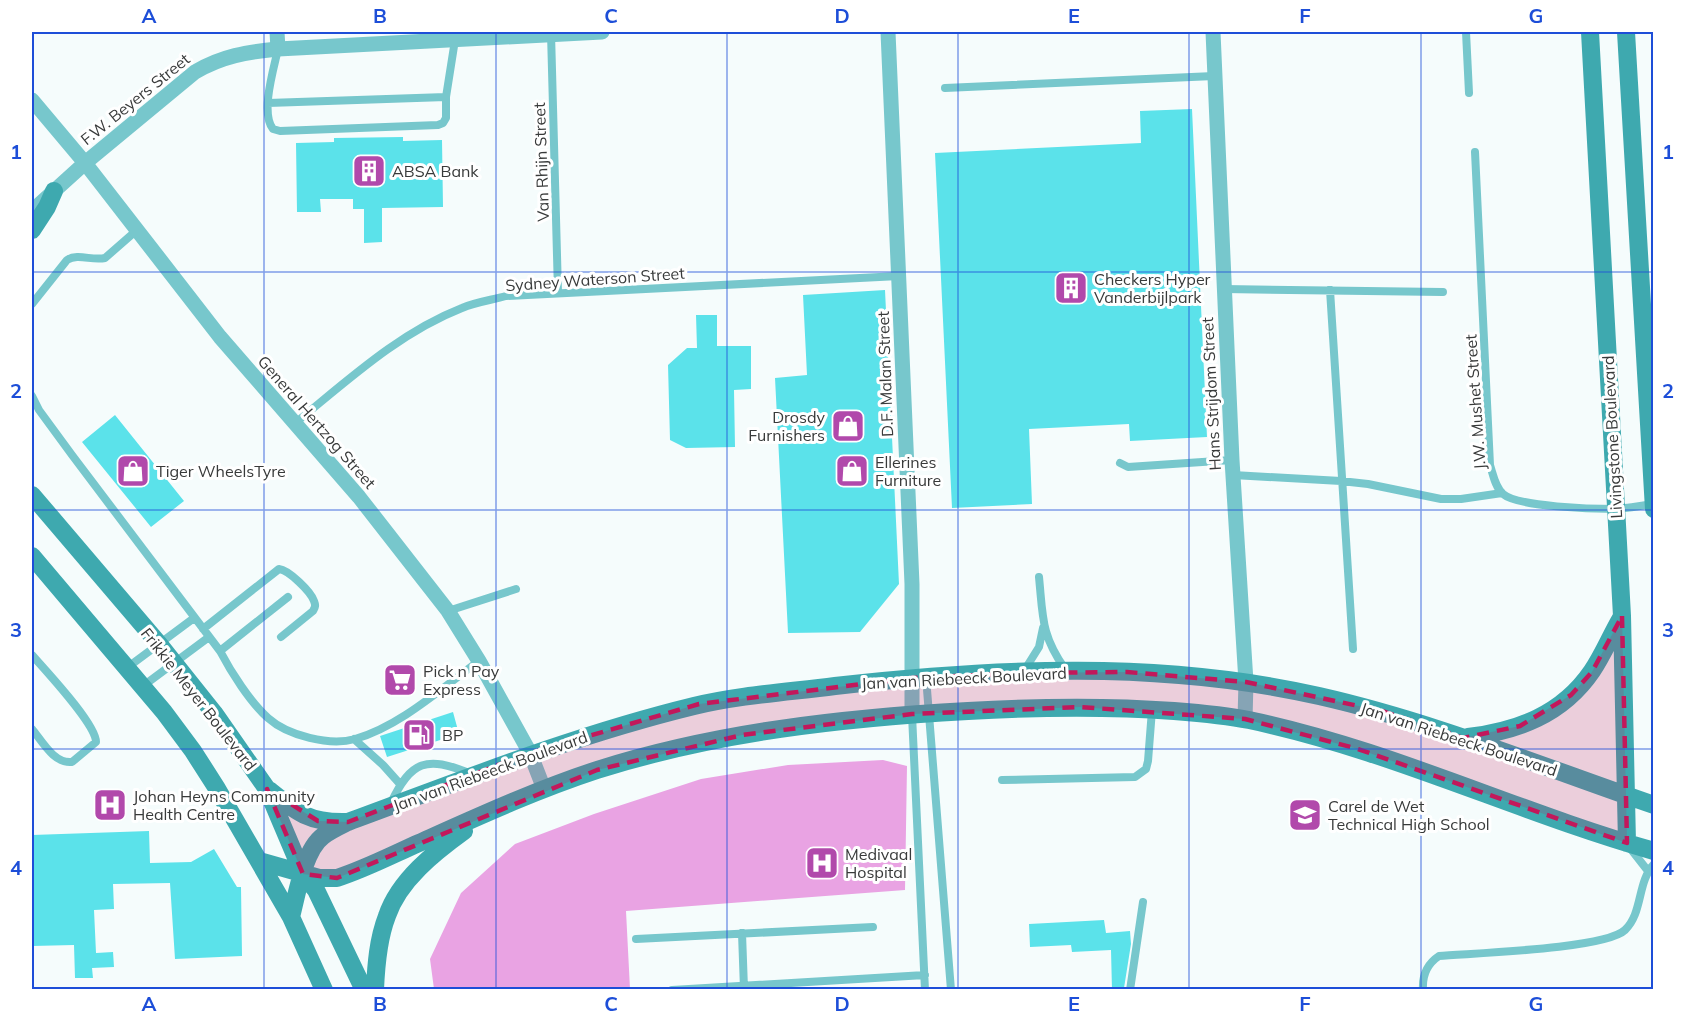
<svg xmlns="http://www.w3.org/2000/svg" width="1685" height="1021" font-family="Mulish,sans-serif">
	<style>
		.forest { fill: #e9a3e3 }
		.building { fill: #5be2ea }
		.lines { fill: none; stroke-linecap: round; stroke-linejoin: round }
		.lane { stroke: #77c7cc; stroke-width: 8 }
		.street { stroke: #77c7cc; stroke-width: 15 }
		.secondary { stroke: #3ea9af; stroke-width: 18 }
		.marked { fill: #c2185b; fill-opacity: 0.2; stroke: #c2185b; stroke-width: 4.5; stroke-dasharray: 12 8; stroke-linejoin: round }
		.grid { fill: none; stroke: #1d4ed8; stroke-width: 1.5; stroke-opacity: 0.55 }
		.labels { text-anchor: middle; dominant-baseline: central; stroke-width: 6; stroke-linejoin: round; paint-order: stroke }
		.street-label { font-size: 16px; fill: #383a3a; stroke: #fff }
		.poi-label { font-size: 16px; fill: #383a3a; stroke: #fff; text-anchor: start }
		.neatline { fill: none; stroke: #1d4ed8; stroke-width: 2 }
		.grid-label { font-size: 20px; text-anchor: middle; font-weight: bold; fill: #1d4ed8 }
	</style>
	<rect width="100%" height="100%" fill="#f5fcfc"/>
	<path class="forest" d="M883,760L907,766L905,890L626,911L630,989H434L430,959L461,893L515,844L594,814L701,779L788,765Z"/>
	<path class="building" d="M1192,109L1207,437L1130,441L1129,424L1029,429L1032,504L952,508L935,153L1141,143L1140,111Z
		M403,137V141L442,140L443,207L382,208V242L364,243V209H353V199H320L321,212H297L296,143L334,142V138Z
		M885,290L899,584L860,632L788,633L775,378L807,375L803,295Z
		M696,315H717V346H751V389L734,390L735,447L686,448L670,440L668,365L687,348H697Z
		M115,415L184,501L151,527L82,442Z
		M453,712L459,734L387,757L380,736Z
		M149,831L150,863L191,862L214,849L237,887H241L242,956L175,959L170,883L113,884L114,909L94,910L96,953L113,952L114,967L92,968L93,978H75L74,945L32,946V835Z
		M1104,920L1106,933L1130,931L1131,944L1124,988L1112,990L1111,950L1072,952L1071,945L1030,947L1029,924Z"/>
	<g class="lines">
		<path class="lane" d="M1466,32L1469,93
			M551,33L558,292
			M278,49C274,68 260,113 273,129L280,131L438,125L443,123L446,118V97L455,40
			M945,88L1214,76
			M268,103L446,97
			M1475,152L1490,465C1493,474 1495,487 1503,494C1518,507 1594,509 1616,509C1629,508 1641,506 1653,504
			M1224,289L1443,292
			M1330,290L1353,649
			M32,304L67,260C78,253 92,261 105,258L137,230
			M32,396L39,410L72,455L220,651C231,672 250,702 268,718C288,736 330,746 355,739C399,727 443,687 479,661
			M294,424C346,382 398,333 462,308C476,302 492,300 506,296L899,276
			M1120,463L1128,467L1232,460
			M1233,475L1341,481L1368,484L1441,499H1461L1502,493
			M1039,577C1043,617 1041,635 1065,669
			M448,611L516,589
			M203,629L279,569C289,570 311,592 314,601C316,606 315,607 313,611L281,637
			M220,651L288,597
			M32,655C46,671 96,724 96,742L72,762C54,764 42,741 32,729
			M128,667L194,618
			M1024,671L1039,647L1043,628
			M926,677L951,990
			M143,686L209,637
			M912,715L925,990
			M354,739L383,765L400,784
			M1002,780L1135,777L1146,769L1148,761L1152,710
			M391,803C411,760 427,756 469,773
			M1630,848L1648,871
			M742,933L744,989
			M636,939L873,927
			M672,990L925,975
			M1130,990L1143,902
			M1423,990C1422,975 1427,964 1439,956C1473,953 1605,949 1625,930C1643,913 1637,882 1654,864"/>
		<path class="street" d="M277,32L278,49
			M888,32L912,584V714
			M1213,32L1232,460L1246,682L1245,719
			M32,100L85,163L220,337L359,497L448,611L479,661L530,753L544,789
			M32,211L85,163L195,72C222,56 247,52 278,49L602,32"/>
		<path class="secondary" d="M1590,32L1622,616L1627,843
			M1626,32L1654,509
			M32,230L47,207L54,191
			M32,495L159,644L214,713L267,789L303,874L316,890L364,990
			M32,556L164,712L193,751L216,787L291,917L324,990
			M1468,737C1517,731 1562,715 1592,671C1603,655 1611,635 1621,618
			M269,790C296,812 309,823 346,822
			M259,861L319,878H337C365,869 392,855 419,843C477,817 536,790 597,770C717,732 843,718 968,711C1037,707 1105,706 1174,711C1199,713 1224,715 1249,720C1388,749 1517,812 1654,851
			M291,917C297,894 304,850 323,836C331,830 340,826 348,822C462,780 575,735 694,706C740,695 788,692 835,686C995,668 1161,660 1319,696C1434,722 1543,767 1654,805
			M375,990C376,965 378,939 387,916C399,880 435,852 464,831"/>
	</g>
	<path class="marked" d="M1622,616L1627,843L1358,749L1245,719L1080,707L912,714L742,735L597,770L337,878L303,874L267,789L318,821L348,822L530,753L699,704L912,678L1024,673L1127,672L1246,682L1382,711L1463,738L1520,726L1571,695L1592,672Z"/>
	<path class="grid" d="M264,32V990M496,32V990M727,32V990M958,32V990M1189,32V990M1421,32V990M32,272H1654M32,510H1654M32,749H1654"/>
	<defs>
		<g id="building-square" transform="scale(1.725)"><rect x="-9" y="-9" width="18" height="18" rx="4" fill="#b149ab" stroke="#fff"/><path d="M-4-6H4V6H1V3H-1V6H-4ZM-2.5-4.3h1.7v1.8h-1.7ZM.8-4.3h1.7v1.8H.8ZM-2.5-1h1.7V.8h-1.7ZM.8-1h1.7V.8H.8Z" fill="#fff"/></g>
		<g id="shop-square" transform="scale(1.725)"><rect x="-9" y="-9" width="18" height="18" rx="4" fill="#b149ab" stroke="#fff"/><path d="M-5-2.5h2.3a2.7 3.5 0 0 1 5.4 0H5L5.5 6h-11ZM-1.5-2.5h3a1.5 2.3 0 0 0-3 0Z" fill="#fff"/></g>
		<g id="supermarket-square" transform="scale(1.725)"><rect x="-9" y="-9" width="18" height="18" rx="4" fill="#b149ab" stroke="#fff"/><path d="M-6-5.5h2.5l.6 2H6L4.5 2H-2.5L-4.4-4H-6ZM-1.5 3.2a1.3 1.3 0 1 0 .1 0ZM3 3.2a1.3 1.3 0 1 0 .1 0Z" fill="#fff"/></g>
		<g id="fuel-square" transform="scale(1.725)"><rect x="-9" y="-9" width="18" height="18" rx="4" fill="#b149ab" stroke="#fff"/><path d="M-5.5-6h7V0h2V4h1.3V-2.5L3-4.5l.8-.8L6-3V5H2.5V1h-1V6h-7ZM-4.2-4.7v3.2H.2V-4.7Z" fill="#fff"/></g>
		<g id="hospital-square" transform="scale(1.725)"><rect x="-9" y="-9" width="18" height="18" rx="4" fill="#b149ab" stroke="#fff"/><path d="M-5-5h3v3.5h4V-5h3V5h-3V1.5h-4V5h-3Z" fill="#fff"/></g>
		<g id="school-square" transform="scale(1.725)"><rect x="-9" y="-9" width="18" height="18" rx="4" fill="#b149ab" stroke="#fff"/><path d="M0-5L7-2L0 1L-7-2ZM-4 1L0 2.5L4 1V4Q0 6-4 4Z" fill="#fff"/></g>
	</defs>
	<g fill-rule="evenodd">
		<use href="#building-square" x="369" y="171"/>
		<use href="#building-square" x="1071" y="288"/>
		<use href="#shop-square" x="848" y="426"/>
		<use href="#shop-square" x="133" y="471"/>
		<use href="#shop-square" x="852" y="471"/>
		<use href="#supermarket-square" x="400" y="680"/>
		<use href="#fuel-square" x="419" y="735"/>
		<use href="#hospital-square" x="110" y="805"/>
		<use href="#school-square" x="1305" y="815"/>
		<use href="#hospital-square" x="822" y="863"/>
	</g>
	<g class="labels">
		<g class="street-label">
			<text transform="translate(135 99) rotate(-39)">F.W. Beyers Street</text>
			<text transform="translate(541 162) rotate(-92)">Van Rhijn Street</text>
			<text transform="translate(595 279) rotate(-4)">Sydney Waterson Street</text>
			<text transform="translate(885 374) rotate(-92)">D.F. Malan Street</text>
			<text transform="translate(1211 394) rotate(-93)">Hans Strijdom Street</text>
			<text transform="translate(1475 402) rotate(-94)">J.W. Mushet Street</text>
			<text transform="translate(317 422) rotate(49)">General Hertzog Street</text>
			<text transform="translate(1612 437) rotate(-93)">Livingstone Boulevard</text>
			<text transform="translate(964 678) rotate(-3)">Jan van Riebeeck Boulevard</text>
			<text transform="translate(199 699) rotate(52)">Frikkie Meyer Boulevard</text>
			<text transform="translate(1459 739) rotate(18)">Jan van Riebeeck Boulevard</text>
			<text transform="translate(490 771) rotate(-20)">Jan van Riebeeck Boulevard</text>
		</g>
		<g class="poi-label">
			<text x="392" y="171">ABSA Bank</text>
			<text x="1094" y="279">Checkers Hyper<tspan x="1094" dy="18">Vanderbijlpark</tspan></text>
			<text x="825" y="417" text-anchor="end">Drosdy<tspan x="825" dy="18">Furnishers</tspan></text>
			<text x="875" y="462">Ellerines<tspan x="875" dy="18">Furniture</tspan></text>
			<text x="156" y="471">Tiger WheelsTyre</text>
			<text x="423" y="671">Pick n Pay<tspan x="423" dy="18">Express</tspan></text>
			<text x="442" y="735">BP</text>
			<text x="133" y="796">Johan Heyns Community<tspan x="133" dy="18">Health Centre</tspan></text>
			<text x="1328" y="806">Carel de Wet<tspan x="1328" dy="18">Technical High School</tspan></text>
			<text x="845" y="854">Medivaal<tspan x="845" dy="18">Hospital</tspan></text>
		</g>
	</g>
	<rect width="1685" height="1021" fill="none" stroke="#ffffff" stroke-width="66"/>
	<rect x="33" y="33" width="1619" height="955" class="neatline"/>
	<g class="grid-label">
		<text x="149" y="23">A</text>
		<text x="380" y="23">B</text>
		<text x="611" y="23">C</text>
		<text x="842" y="23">D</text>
		<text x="1074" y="23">E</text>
		<text x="1305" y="23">F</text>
		<text x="1536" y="23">G</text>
		<text x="16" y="159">1</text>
		<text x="1668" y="159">1</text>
		<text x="16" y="398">2</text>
		<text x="1668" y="398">2</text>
		<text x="16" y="637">3</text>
		<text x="1668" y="637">3</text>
		<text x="16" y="875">4</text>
		<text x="1668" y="875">4</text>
		<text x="149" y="1011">A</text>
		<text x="380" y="1011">B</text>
		<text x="611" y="1011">C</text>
		<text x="842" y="1011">D</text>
		<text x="1074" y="1011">E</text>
		<text x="1305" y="1011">F</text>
		<text x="1536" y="1011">G</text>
	</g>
</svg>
